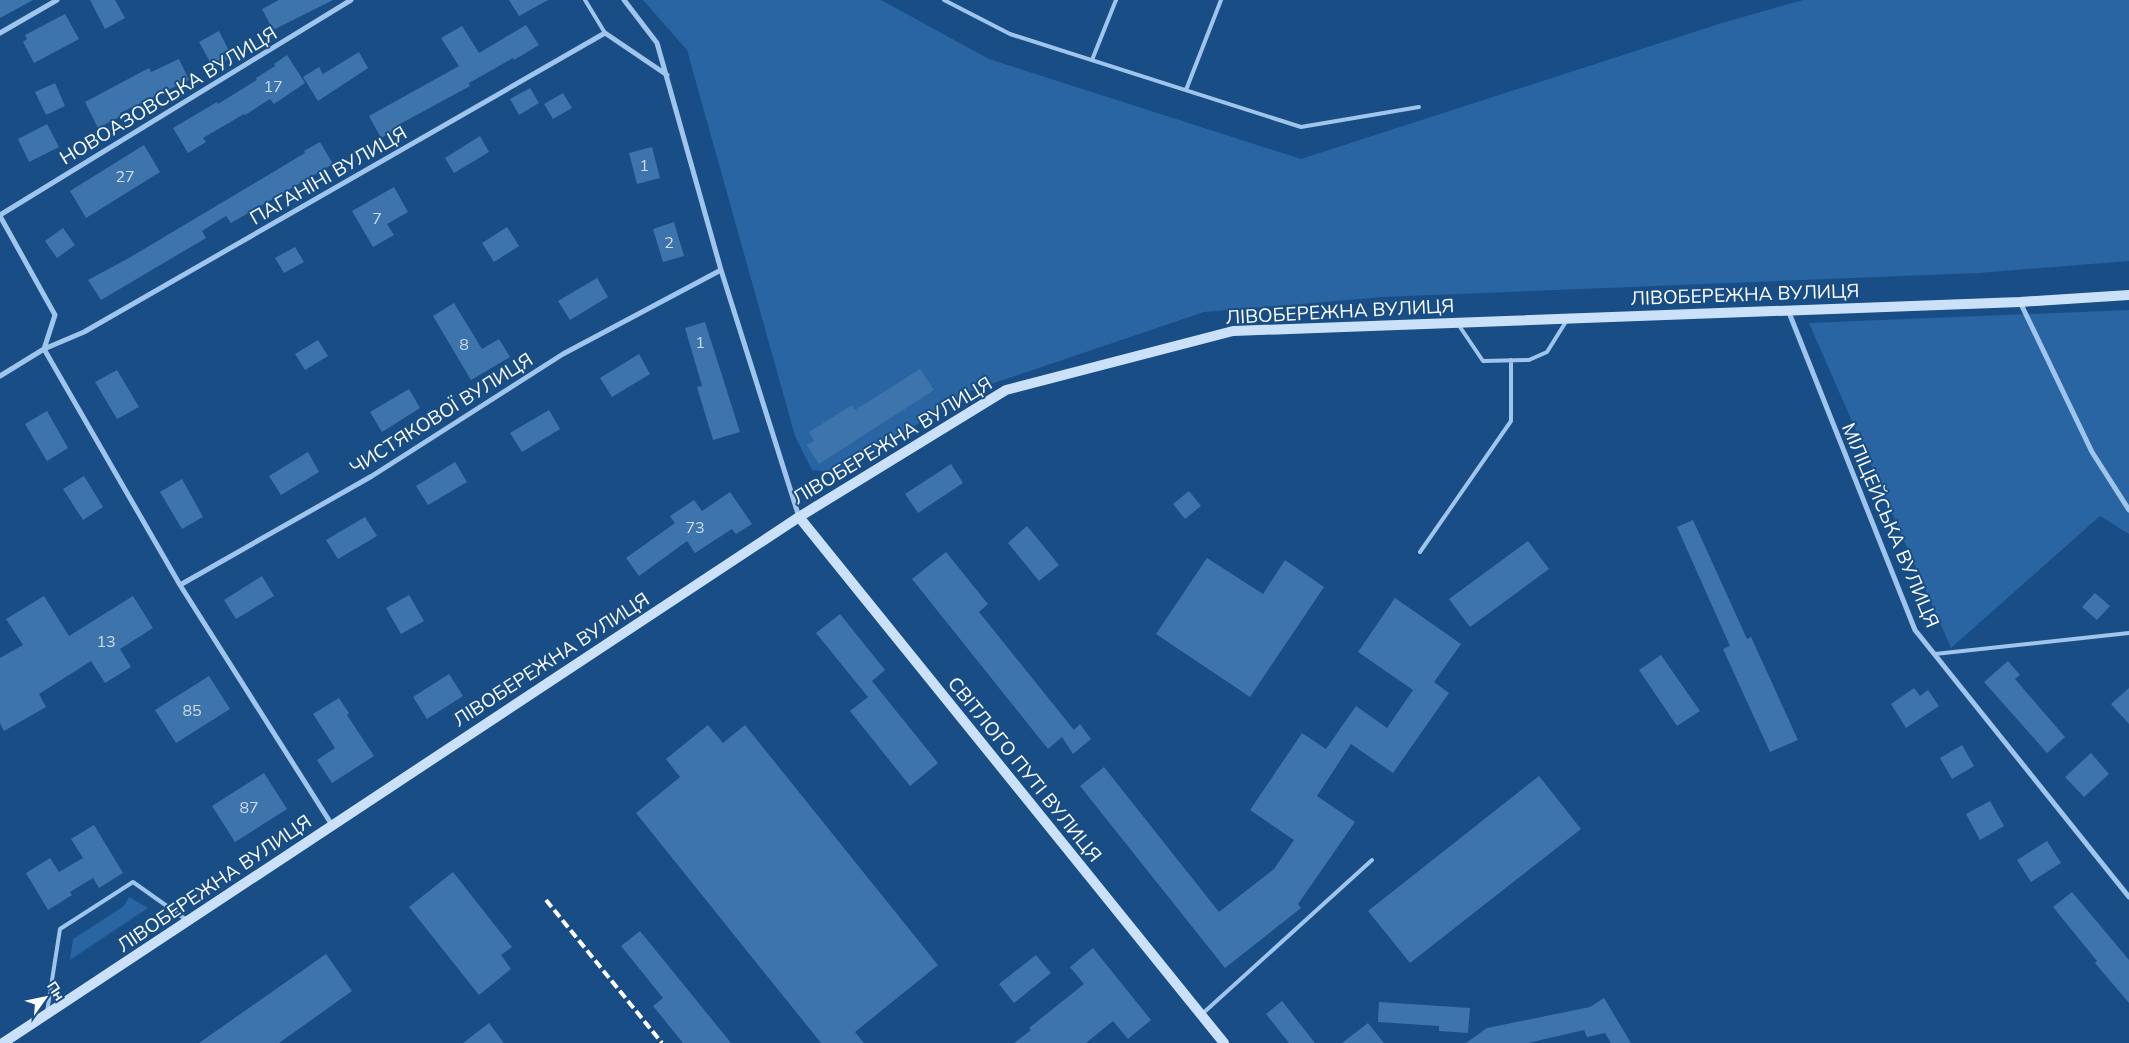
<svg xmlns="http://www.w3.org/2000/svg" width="2129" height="1043" font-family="Mulish,sans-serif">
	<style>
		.green { fill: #2865a2 }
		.building { fill: #3e74ac }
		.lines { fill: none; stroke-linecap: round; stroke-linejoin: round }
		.lane { stroke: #9fc5ec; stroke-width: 4 }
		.street { stroke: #9fc5ec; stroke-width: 5 }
		.secondary { stroke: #cbe1f9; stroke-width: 10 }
		.rail { stroke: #fff; stroke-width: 4; stroke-dasharray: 9 4; stroke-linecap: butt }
		.labels { text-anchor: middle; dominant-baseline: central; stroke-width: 4; stroke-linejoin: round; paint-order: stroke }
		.number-label { font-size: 16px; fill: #cfdcea }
		.street-label { font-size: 19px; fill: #fff; stroke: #194d85 }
	</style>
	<rect width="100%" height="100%" fill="#194d85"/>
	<path class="green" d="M643,0H881L989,59L1301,159L1722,23L1803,0H2129V261L1978,273L1384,297L1204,312L965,393L843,473L812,470L795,436L687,50Z
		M2129,310V534L2100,516L1951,648L1809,323Z
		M129,897L148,908L70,960L73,939L124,906Z"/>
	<path class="building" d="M0,0H33L0,18Z
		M90,0H115L125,18L105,29Z
		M279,0H333L273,30L262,9Z
		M509,0H548L519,16Z
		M65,14L79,39L34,63L23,42L27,39L25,35Z
		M526,25L539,45L514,60L513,58L469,83L470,86L400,124L401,127L381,138L369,116L459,66L441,38L462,26L479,53Z
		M219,31L232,57L213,67L199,42Z
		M359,52L368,68L318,101L303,77L319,67L323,74Z
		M287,55L305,83L274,104L270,99L245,115L244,114L203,138L206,142L188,153L173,128L217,102L218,104L257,80L256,78L275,66L274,64Z
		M179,59L189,80L120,113L121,116L98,128L85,102L149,68L151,72Z
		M55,83L65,106L46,115L35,92Z
		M530,88L539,103L519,115L510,99Z
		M563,93L572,108L553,119L544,104Z
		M47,124L59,147L29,162L18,139Z
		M480,136L489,152L454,173L445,158Z
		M320,142L333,164L231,223L226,216L202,231L206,238L101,300L88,280L129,258L305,153L304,151Z
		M144,145L160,172L86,218L70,191Z
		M652,147L660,178L637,184L629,153Z
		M394,187L408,212L387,224L394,235L373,247L352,211Z
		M674,222L684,256L663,262L653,229Z
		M507,227L519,246L494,262L482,243Z
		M63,228L75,245L57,258L45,241Z
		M295,247L304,262L284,273L275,258Z
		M597,278L608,297L570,320L558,301Z
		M454,303L482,349L499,339L510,357L471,380L433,316Z
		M705,322L740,432L713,440L697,387L702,386L685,328Z
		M318,340L328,356L305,370L295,354Z
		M639,354L650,374L612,397L600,378Z
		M920,369L934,390L819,464L807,445L814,441L809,432L852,405L855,410Z
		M117,370L139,407L117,419L95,382Z
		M409,389L420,408L382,432L370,412Z
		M549,410L560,429L522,452L510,433Z
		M47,411L68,448L47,461L25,424Z
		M308,452L319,472L281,495L269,476Z
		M455,462L467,482L428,505L416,486Z
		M951,464L963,483L918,513L905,494Z
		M84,476L103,507L83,520L63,489Z
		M182,479L203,517L182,529L160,492Z
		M1189,491L1201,506L1185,519L1173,504Z
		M730,492L752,524L736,534L732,529L695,553L687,541L639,576L626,558L675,523L670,516L694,500L702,511Z
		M365,517L377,536L338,559L326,540Z
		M1693,520L1747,639L1751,637L1798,740L1770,752L1723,649L1730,646L1677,527Z
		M1027,526L1059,565L1039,581L1008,543Z
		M1528,541L1549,569L1470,627L1449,599Z
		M946,552L988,604L979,612L1074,730L1080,724L1091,739L1073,754L1062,737L1048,749L912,579Z
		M1207,558L1263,594L1285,560L1324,587L1250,697L1156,634Z
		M262,576L274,596L236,619L224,600Z
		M2095,593L2110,606L2097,620L2082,607Z
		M409,595L424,621L401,634L386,608Z
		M44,596L69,636L133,596L153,628L120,649L131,667L105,683L91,661L39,694L46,707L4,731L0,723V658L23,645L6,619Z
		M1395,598L1461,644L1434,682L1449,693L1393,773L1351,744L1317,796L1355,822L1298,904L1301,908L1225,968L1080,786L1104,767L1219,912L1274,869L1294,840L1250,810L1302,733L1326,749L1356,706L1387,728L1413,690L1358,652Z
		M840,614L885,670L872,681L938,763L910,786L850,711L868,697L816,633Z
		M1661,655L1700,711L1677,726L1639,670Z
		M2008,661L2020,675L2015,679L2065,737L2047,753L1984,682Z
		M449,674L463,696L427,719L413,697Z
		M209,676L230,709L176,743L155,710Z
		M1914,688L1920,696L1928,690L1939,706L1906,728L1891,704Z
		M2129,688V724L2111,704Z
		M339,698L349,713L347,715L374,756L332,783L317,760L335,748L313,714Z
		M708,725L723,743L745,725L938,965L855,1032L864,1043H821L636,813L680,777L666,759Z
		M1962,745L1974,766L1952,779L1940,758Z
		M2091,753L2109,774L2084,797L2065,777Z
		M264,773L287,809L235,842L212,806Z
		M1539,776L1581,829L1410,963L1368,911Z
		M1990,801L2004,826L1980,840L1966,814Z
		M94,825L123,873L99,888L93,878L70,892L72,895L48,910L26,873L50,858L59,872L83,858L71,839Z
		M2047,841L2061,863L2031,882L2017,860Z
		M453,872L512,947L501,955L511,969L479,995L409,907Z
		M2072,892L2129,960V1003L2095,963L2097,961L2053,907Z
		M640,931L731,1043H683L653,1006L663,998L621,946Z
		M1093,948L1151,1020L1128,1039L1113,1021L1086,1043H1014L1031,1030L1029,1028L1084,984L1070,967Z
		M326,954L352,991L279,1043H199Z
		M1036,955L1051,973L1014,1003L999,984Z
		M1604,998L1631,1043H1611L1605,1033L1587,1037L1584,1030L1528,1043H1466L1487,1028L1590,1007Z
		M1282,1001L1315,1043H1289L1266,1014Z
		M1379,1002L1470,1008L1468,1033L1439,1031V1026L1378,1022Z
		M489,1023L504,1043H463Z
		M1368,1023L1384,1043H1342Z"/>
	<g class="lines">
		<path class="lane" d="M585,0L605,33
			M944,0L1010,34L1301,127L1419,107
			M1092,60L1116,0
			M1186,90L1221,0
			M1458,324L1483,361L1529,360L1547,352L1567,320
			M1420,552L1511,421V360
			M1935,654L2129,633
			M47,1012L60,929L133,882L188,921
			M1201,1015L1372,860"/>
		<path class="street" d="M624,0L657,43L721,270L799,517
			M0,33L57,0
			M0,215L351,0
			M0,216L55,315L44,349L180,585L332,825
			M2020,302L2092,452L2129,510
			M1788,310L1915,630L2129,897
			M0,376L44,349L84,332L605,33L667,75
			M180,585L372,476L563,354L721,270"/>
		<path class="secondary" d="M799,517L1224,1043
			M3,1043L799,517L1006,390L1233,331L2020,302L2129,295"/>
		<path class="rail" d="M546,900L662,1043"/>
	</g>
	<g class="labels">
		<g class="number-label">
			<text x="273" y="86">17</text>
			<text x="644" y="165">1</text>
			<text x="125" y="176">27</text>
			<text x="377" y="218">7</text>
			<text x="669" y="242">2</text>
			<text x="700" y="342">1</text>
			<text x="464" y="344">8</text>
			<text x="695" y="527">73</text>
			<text x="106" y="641">13</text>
			<text x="192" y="710">85</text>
			<text x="249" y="807">87</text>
		</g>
		<g class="street-label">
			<text transform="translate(168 95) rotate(-31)">НОВОАЗОВСЬКА ВУЛИЦЯ</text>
			<text transform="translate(328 175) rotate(-30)">ПАГАНІНІ ВУЛИЦЯ</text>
			<text transform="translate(1745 294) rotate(-2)">ЛІВОБЕРЕЖНА ВУЛИЦЯ</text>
			<text transform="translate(1340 311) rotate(-3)">ЛІВОБЕРЕЖНА ВУЛИЦЯ</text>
			<text transform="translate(441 413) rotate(-32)">ЧИСТЯКОВОЇ ВУЛИЦЯ</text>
			<text transform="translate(892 440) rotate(-31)">ЛІВОБЕРЕЖНА ВУЛИЦЯ</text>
			<text transform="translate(1891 525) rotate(67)">МІЛІЦЕЙСЬКА ВУЛИЦЯ</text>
			<text transform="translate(551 659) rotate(-33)">ЛІВОБЕРЕЖНА ВУЛИЦЯ</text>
			<text transform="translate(1025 769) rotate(51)">СВІТЛОГО ПУТІ ВУЛИЦЯ</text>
			<text transform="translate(214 883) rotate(-34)">ЛІВОБЕРЕЖНА ВУЛИЦЯ</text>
		</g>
	</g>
	<g transform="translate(45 998) rotate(57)" stroke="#194d85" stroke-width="4" paint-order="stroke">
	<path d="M0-4L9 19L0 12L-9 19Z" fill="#ffffff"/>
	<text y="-8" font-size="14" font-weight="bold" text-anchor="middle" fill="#ffffff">Пн</text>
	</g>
</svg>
